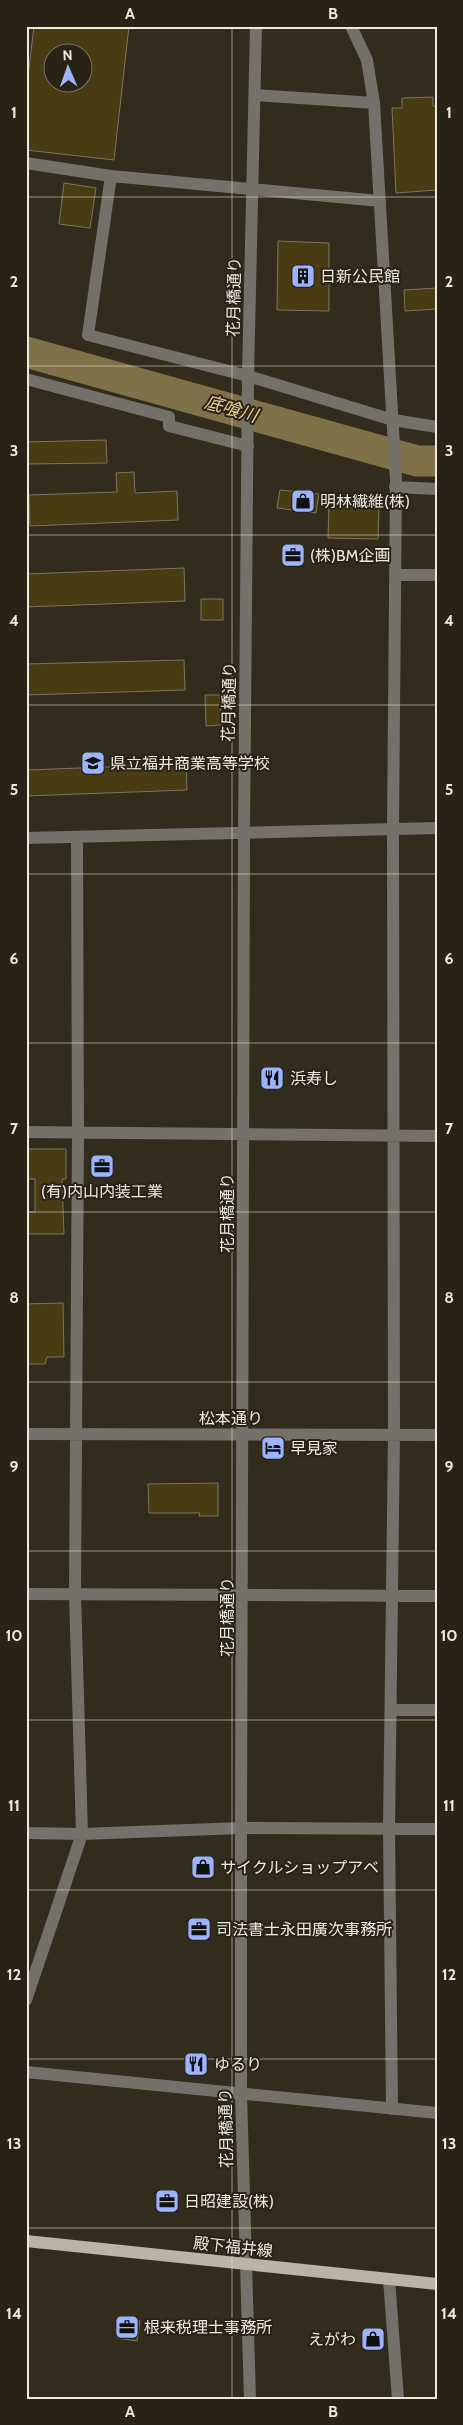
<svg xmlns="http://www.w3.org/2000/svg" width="463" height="2425" font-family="Cabin,'Noto Sans JP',sans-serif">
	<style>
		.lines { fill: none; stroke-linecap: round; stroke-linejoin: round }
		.river { stroke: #807148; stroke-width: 31 }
		.building { fill: #493b12; stroke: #7b7563; fill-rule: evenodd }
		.minor { stroke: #737169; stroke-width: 12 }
		.major { stroke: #bab4a4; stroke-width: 12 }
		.grid { fill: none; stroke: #edeae0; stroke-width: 1; stroke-opacity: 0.55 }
		.labels { text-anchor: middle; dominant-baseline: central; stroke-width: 4; stroke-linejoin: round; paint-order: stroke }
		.poi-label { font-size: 16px; fill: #edeae0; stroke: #282314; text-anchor: start }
		.street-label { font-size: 16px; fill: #edeae0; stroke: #282314 }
		.water-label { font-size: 18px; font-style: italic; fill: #ead18d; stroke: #282314 }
		.neatline { fill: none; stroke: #edeae0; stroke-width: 2 }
		.grid-label { font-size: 16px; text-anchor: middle; font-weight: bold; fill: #edeae0 }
	</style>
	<rect width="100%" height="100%" fill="#322c1d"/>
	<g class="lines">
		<path class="river" d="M26,352L417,461H437"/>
	</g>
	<path class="building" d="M34,26H129L114,160L26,150V93ZM52,52H82V82H52Z
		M433,97V106H437V190L396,193L392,108H402V98Z
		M64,183L96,188L90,228L59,224Z
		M278,241L329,243V311L277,310Z
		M437,288V309L405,311L404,290Z
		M106,440L107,463L26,464V442Z
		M134,472L135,493L177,491L178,520L30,526L29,495L117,492L116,473Z
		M280,490L319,494L316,513L277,508Z
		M329,506L379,508L378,539L328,538Z
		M184,568L185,601L26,607V574Z
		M201,599H223V620H201Z
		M184,660L185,690L26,695V664Z
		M205,695H220L221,725L206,726Z
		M186,764L187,790L26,796V770Z
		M26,1149H66V1179H62L64,1234H26V1212H35V1179H26Z
		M63,1303L64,1357H47L45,1364H26V1304Z
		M218,1483V1516H199L200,1513H149L148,1484Z
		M120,2318L140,2321L137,2341L117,2338Z"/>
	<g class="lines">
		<path class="minor" d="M351,26L367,60L374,103L396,480L393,828L394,1435L389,1828L392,2109
			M255,95L374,103
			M26,163L111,176L380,201
			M111,176L88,335L248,376L393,420L437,427
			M26,379L169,417V426L248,446
			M395,487L437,489
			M395,575H437
			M26,838L437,828
			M26,1132L437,1136
			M26,1434L437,1435
			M26,1594L437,1596
			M391,1710H437
			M26,1833L82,1834L241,1828L437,1829
			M26,2000L82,1834L75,1594L78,1133L77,837
			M26,2072L437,2113
			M389,2279L398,2399
			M250,2399L241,2094V1828L244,832L248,376L256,26"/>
		<path class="major" d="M26,2241L437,2284"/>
	</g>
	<path class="grid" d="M232,26V2399M26,197H437M26,366H437M26,535H437M26,705H437M26,874H437M26,1043H437M26,1212H437M26,1382H437M26,1551H437M26,1720H437M26,1890H437M26,2059H437M26,2228H437"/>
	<defs>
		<g id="building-square" transform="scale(1.25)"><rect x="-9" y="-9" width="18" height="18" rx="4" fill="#9db4fd" stroke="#282314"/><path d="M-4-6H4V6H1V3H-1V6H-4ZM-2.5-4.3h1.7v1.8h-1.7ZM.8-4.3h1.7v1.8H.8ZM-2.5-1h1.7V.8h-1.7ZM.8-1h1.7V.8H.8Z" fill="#111"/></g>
		<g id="shop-square" transform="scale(1.25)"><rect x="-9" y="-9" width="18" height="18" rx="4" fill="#9db4fd" stroke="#282314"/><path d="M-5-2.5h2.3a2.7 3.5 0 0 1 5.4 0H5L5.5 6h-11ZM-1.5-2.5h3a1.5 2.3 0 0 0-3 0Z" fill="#111"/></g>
		<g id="office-square" transform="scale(1.25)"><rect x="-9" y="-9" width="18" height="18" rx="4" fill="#9db4fd" stroke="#282314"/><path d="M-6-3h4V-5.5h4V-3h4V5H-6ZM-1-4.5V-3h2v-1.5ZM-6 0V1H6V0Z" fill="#111"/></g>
		<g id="school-square" transform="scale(1.25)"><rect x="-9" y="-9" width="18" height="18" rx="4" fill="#9db4fd" stroke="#282314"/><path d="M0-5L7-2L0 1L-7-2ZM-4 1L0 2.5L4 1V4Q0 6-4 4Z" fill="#111"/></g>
		<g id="restaurant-square" transform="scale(1.25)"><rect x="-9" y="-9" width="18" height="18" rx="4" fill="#9db4fd" stroke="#282314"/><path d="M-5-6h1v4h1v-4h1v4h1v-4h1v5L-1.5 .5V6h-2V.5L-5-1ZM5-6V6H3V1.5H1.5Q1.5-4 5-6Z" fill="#111"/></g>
		<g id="hotel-square" transform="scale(1.25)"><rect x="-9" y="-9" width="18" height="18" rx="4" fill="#9db4fd" stroke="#282314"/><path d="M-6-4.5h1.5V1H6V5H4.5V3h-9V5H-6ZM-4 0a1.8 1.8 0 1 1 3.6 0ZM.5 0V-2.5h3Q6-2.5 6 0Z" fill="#111"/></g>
	</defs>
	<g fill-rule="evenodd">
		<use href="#building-square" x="303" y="276"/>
		<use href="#shop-square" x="303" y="501"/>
		<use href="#office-square" x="293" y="555"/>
		<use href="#school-square" x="93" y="763"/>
		<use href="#restaurant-square" x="272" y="1078"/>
		<use href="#office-square" x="102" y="1166"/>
		<use href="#hotel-square" x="273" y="1448"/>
		<use href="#shop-square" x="203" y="1867"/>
		<use href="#office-square" x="199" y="1929"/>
		<use href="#restaurant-square" x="196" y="2064"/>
		<use href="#office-square" x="167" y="2201"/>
		<use href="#office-square" x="127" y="2327"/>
		<use href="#shop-square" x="373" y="2339"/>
	</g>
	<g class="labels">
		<g class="poi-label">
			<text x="320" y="276">日新公民館</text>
			<text x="320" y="501">明林繊維(株)</text>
			<text x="310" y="555">(株)BM企画</text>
			<text x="110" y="763">県立福井商業高等学校</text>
			<text x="290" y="1078">浜寿し</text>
			<text x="102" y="1191" text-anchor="middle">(有)内山内装工業</text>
			<text x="290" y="1448">早見家</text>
			<text x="220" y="1867">サイクルショップアベ</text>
			<text x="216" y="1929">司法書士永田廣次事務所</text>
			<text x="214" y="2064">ゆるり</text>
			<text x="184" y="2201">日昭建設(株)</text>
			<text x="144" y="2327">根来税理士事務所</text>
			<text x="356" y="2339" text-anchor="end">えがわ</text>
		</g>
		<g class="street-label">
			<text transform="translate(234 297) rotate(-89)">花月橋通り</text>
			<text transform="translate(229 702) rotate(-89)">花月橋通り</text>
			<text transform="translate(227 1213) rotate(-90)">花月橋通り</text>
			<text x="231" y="1418">松本通り</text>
			<text transform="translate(227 1617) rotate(-90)">花月橋通り</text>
			<text transform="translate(226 2128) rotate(-91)">花月橋通り</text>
			<text transform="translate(233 2247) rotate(6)">殿下福井線</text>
		</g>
		<g class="water-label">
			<text transform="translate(231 409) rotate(16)">底喰川</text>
		</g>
	</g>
	<rect width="463" height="2425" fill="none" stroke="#282314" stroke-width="55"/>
	<g transform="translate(68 68) rotate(358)"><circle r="24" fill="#282314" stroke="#777366"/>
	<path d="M0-4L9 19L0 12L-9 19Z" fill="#9db4fd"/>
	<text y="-8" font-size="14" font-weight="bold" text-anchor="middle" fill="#edeae0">N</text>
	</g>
	<rect x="28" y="28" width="408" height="2370" class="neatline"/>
	<g class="grid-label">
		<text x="130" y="19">A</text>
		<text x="333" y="19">B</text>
		<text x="14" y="118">1</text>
		<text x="449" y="118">1</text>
		<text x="14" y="287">2</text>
		<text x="449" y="287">2</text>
		<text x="14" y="456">3</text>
		<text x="449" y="456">3</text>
		<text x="14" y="626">4</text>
		<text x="449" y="626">4</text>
		<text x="14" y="795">5</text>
		<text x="449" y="795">5</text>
		<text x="14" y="964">6</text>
		<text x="449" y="964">6</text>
		<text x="14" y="1134">7</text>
		<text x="449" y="1134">7</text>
		<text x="14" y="1303">8</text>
		<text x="449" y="1303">8</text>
		<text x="14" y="1472">9</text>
		<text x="449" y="1472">9</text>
		<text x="14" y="1641">10</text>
		<text x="449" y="1641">10</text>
		<text x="14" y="1811">11</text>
		<text x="449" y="1811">11</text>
		<text x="14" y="1980">12</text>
		<text x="449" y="1980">12</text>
		<text x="14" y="2149">13</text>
		<text x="449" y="2149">13</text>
		<text x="14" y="2319">14</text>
		<text x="449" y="2319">14</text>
		<text x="130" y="2417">A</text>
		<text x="333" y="2417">B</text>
	</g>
</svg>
